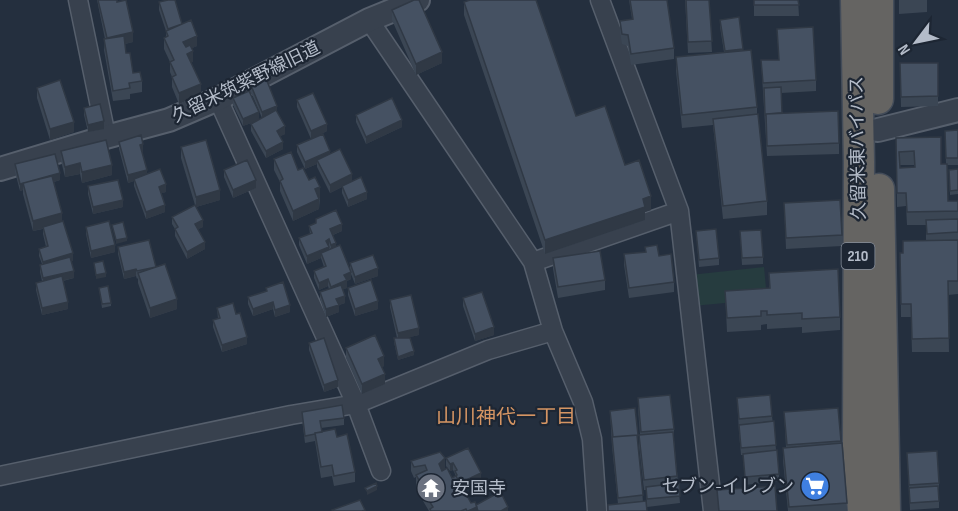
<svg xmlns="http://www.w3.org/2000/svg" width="958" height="511" font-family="'Sofia Sans Condensed','Noto Sans JP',sans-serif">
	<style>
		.green { fill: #263c3f }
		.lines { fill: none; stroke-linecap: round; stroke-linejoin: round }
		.minor-casing { stroke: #565f6c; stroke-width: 21 }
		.tertiary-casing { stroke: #565f6c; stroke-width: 26 }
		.trunk-casing { stroke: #434c59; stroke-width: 33 }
		.minor { stroke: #38414e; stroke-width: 18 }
		.tertiary { stroke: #38414e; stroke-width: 22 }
		.trunk { stroke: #656462; stroke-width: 30 }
		.wall { fill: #3b4654; fill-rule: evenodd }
		.shaded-wall { fill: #303945 }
		.building { fill: #455162; stroke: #303945; stroke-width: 1.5; fill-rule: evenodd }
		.labels { text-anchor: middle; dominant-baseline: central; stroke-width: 4.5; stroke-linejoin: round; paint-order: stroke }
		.shield { fill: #1d2633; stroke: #878f9c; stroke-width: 1.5 }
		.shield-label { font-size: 16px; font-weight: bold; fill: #b4bcc9 }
		.street-label { font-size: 18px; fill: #b4bcc9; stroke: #1d2633 }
		.poi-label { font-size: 18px; fill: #b4bcc9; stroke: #1d2633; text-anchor: end }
		.neighbourhood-label { font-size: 20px; fill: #d59563; stroke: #1d2633 }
	</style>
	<rect width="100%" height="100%" fill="#242f3e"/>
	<path class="green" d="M764,267L767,299L693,306L690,275Z"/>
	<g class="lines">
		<g class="minor-casing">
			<path id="minor" d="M78,0L104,126
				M600,0L679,211L713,511
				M369,20L533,262L553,331L583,402L592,439L597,511
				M218,99L356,404L381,471
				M533,262L679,211
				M0,476L291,415L356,404L488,350L553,331"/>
		</g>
		<g class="tertiary-casing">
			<path id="tertiary" d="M878,130L958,110
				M0,169L106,137L169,120L218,99L369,20L418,0"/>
		</g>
		<g class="trunk-casing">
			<path id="trunk" d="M856,0L859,162L858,445L863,511
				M878,99V0
				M879,189L885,511"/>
		</g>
		<use href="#minor" class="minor"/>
		<use href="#tertiary" class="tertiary"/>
		<use href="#trunk" class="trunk"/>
	</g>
	<path class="wall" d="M97,0H117L133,42L125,44L126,53L133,73L142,81V92L130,94V99L113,101L104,50L105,39Z
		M629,0H667L674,48V59L631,65L628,46L622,44L620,31V21L632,19Z
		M685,0H709L712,52L688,53Z
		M754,0H798L799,16H754Z
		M899,0H927V12L899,14Z
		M159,2L182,24L197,46L192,48L193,62H191L201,94L179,104L172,87V77L170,72V62L164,49V38L166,37V31L159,10Z
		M464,2L576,116L625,165L651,210L645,212V220L545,254L464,15Z
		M392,10L442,63L416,75L392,20Z
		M739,17L743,51L757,107V114L767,201V215L723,219L713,125L682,128L676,71V57L724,52L720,27V20Z
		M777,29L816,80V91L781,93L782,113L839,143V154L767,156L761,60H779Z
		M900,63H938V106L901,107Z
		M250,83L277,113L285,134L280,136L283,149L266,158L251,131V124L262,118L250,90Z
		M37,88L74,132L50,140L37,98Z
		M233,98L259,120L243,126L233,105Z
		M297,100L327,131L315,137L330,153L367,199L348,207L342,193V187L330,193L317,167V164L305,169L297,152V145L311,139L297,107Z
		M84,108L104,129L88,132L84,115Z
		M356,115L402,127L366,144L356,122Z
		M958,130V165H947L948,201H958V294L948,295L949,352H912L911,317H901L900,253H903L926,240V225H907L906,206L897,207L896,138L941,164H946L945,131ZM900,165H914L915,167L900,168Z
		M119,142L143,151L142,152L147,174L166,192L161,193L165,212L146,219L134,186V181L128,183L119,149Z
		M181,147L220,200L196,207L203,227L198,229L205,249L187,259L175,236V229L172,224V217L195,205L181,158Z
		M61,151L112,175L82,183L80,174L65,177L61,161Z
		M274,159L298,170L309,180L320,198L319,209L293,221L280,191V182L274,170Z
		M15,164L60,180L54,182L62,221L73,261H71L74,278L63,281L68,309L42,315L36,290V283L42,281L40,272V265L42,264L39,256V249L46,247L43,234V229L33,231L23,194V190L20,191L15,172Z
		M958,169V194L950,195L949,170Z
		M224,170L256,188L233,198L224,177Z
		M88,186L123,207L93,214L88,194Z
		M784,203L842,235V246L786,249Z
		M309,226L342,231L333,235L336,247L350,269V263L378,276L355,284L351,274V279L347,281V288L343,289L345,303L339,305V312L326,317L320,299V292L329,289L328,286L319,290L314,278V271L324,267L321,258L307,264L299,245V238L310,234Z
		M86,227L115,252L91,258L86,234Z
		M696,231L719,258V265L699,267Z
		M740,231L763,257V264L742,265Z
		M118,247L156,267L177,309L150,318L138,283V278L137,279L136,276L124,279L118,254Z
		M645,247L659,256L674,282V292L629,298L624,265V254L645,252Z
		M553,258L605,280V290L558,298L553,269Z
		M769,273L840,317V330L802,333V327L767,329V324L761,325V330L727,332L725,291L769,288Z
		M99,288L111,303V306L102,308Z
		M266,288L290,312L275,317L273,309L253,316L248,304V297L266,291Z
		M348,288L378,309L355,316L348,295Z
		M463,298L494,335L475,341L463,306Z
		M390,300L419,335L405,338L414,355L398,360L394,342V338H397L390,307Z
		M217,308L247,344L222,352L213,327V320L218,319Z
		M309,343L338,387L324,392L309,350Z
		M346,348L384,366L382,367L385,384L362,394L346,358Z
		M638,398L674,429V440L680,503L647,507L646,490H644L639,446V435H640L638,409Z
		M737,398L772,416L779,474V481L745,485L743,455H741L739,432Z
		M838,408L847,511H788L783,461V448L786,447L784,412Z
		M610,411L638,435V442L643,502L647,511H608V505L618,504L612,447Z
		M302,412L344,418V425L321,428L322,432L337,437L355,472V482L334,486L332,476L321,478L315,441L305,443L302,419Z
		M907,453L939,483V508L910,510Z
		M446,458L481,481L463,489L471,503L508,511H429L423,501V493L421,490L419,491L416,486V477L414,478L411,471V461L445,469L452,478L455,477V474L453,470L450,471L446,466Z"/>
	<path class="shaded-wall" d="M133,32V42L107,48V38Z
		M197,36V46L183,52V42Z
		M193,51V62L187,64V54Z
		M442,52V63L416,75V64Z
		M201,84V94L179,104V93Z
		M277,106V113L262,120V112Z
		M259,112V120L243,126V119Z
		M402,120V127L366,144V137Z
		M104,121V129L88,132V125Z
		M74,122V132L50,140V129Z
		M327,124V131L311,139V131Z
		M285,126V134L277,138V131Z
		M283,142V149L266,158V151Z
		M143,144V151L140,152V145Z
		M330,151V158L317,160V164L305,169V162Z
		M80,163V174L65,177V167Z
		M112,165V175L82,183V172Z
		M147,170V177L128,183V175Z
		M60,173V180L25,190L23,183V190L20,191V184Z
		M352,174V182L330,193V185Z
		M256,180V188L233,198V190Z
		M166,184V192L159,194V187Z
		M320,187V198L315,200V189Z
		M220,190V200L196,207V197Z
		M367,192V199L348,207V200Z
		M651,196V210L645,212V220L545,254V240Z
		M319,199V209L293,221V211Z
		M123,200V207L93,214V207Z
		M165,205V212L146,219V212Z
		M62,213V224L33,231V221Z
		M203,220V227L195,231V224Z
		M342,224V231L330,236V229Z
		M127,238V241L116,244V240Z
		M329,239V247L326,248V241Z
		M205,242V249L187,259V252Z
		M336,243V250L331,252V245Z
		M115,245V252L91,258V251Z
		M329,247V255L321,253V258L307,264V256Z
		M73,253V261L43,269V262Z
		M378,268V276L355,284V277Z
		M136,269V276L124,279V272Z
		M74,271V278L43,285V278Z
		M351,272V279L347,281V288L331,294V287L344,275Z
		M106,273V277L96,279V275Z
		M328,279V286L319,290V283Z
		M345,296V303L336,306V299Z
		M177,299V309L150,318V308Z
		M378,301V309L355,316V309Z
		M68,302V309L42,315V308Z
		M273,302V309L253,316V309Z
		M290,305V312L275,317V310Z
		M339,305V312L326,317V309Z
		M494,327V335L475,341V334Z
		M419,328V335L398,340V333Z
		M247,337V344L222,352V345Z
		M414,351V355L398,360V357Z
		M384,356V366L378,369V359Z
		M385,374V384L362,394V384Z
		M338,380V387L324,392V385Z
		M445,458V469L439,475V464Z
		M453,463V470L450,471V464Z
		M481,473V481L459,491V484Z
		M421,479V490L419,491V480Z
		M377,486V490L367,495V491Z
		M477,507V511H468Z
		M508,507V511H501V510Z"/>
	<path class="building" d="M98,0H117V2L126,0L133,32L107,38Z
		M168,0H175L182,24L168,29L159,2Z
		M414,0H419L442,52L416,64L392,10Z
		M470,0H536L576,116L605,106L625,165L639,160L651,196L643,199L645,207L545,240L464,2Z
		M630,0H667L674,48L631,54L628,35L622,34L620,21L633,19Z
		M686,0H709L712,41L688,42Z
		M754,0H798L799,5H754Z
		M739,17L743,49L725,51L720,20Z
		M191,20L197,36L183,42L186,47L190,45L193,51L187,54L201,84L179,93L172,77L176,75L170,62L174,60L164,38L168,36L166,31Z
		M813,27L816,80L763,83L761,60H779L777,29Z
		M124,36L126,53H130L133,73L140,72L142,81L129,83L130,88L113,91L104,39Z
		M751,50L757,107L682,115L676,57Z
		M900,63H938V96L901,97Z
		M265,76L277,106L262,112L250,83Z
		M60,80L74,122L50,129L37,88Z
		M781,87L782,113L766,114V115H765L764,88Z
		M249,91L259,112L243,119L233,98Z
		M313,93L327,124L311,131L297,100Z
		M392,98L402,120L366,137L356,115Z
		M100,104L104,121L88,125L84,108Z
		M276,110L285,126L277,131L283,142L266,151L251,124Z
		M838,111L839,143L767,146L766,114Z
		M758,114L767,201L723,206L713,119Z
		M958,130V158H946L945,131Z
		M323,134L330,151L305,162L297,145Z
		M141,135L143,144L140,145L147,170L128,175L119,142Z
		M941,137V164H947L948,201H958V211L907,212L906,193H897L896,138ZM914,151L915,167L900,168L899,152Z
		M106,140L112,165L82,172L80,163L65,167L61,151Z
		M206,140L220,190L196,197L181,147Z
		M340,149L352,174L330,185L317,160Z
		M291,152L298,170L303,168L309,180L315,177L320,187L315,189L319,199L293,211L280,181L283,179L274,159Z
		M55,154L60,173L20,184L15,164Z
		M247,160L256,180L233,190L224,170Z
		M160,169L166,184L159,187L165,205L146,212L134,179Z
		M958,169V190L950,191L949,170Z
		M52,176L62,213L33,221L23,183Z
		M361,177L367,192L348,200L342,186Z
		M118,180L123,200L93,207L88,186Z
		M840,200L842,235L786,238L784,203Z
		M195,205L203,220L195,224L205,242L187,252L175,229L178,227L172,217Z
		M336,210L342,224L330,229L336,243L331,245L329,239L326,241L329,247L307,256L299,238L312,233L309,226L316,223V219Z
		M958,219V232L927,234L926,220Z
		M63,221L73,253L43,262L39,249L48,246L43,227Z
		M109,221L115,245L91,251L86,227Z
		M123,222L127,238L116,240L112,225Z
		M716,229L719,258L699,260L696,231Z
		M761,230L763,257L742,258L740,231Z
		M149,240L156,267L137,271L136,269L124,272L118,247Z
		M958,240V281H948L949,338L912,339L911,304H901L900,253H903V241Z
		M340,245L351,272L344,275L347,280L331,287L328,279L319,283L314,271L326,266L321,253Z
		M657,245L659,256L671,254L674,282L629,288L624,254L646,252L645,247Z
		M600,251L605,280L558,287L553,258Z
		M373,255L378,268L355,277L350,263Z
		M70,257L74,271L43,278L40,265Z
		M103,261L106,273L96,275L94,263Z
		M165,264L177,299L150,308L138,273Z
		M838,269L840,317L802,319V313L767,315V311H761V316L727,318L725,291L770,288L769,273Z
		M62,276L68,302L42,308L36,283Z
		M371,280L378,301L355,309L348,288Z
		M283,282L290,305L275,310L273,302L253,309L248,297L267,291L266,288Z
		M341,285L345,296L336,299L339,305L326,309L320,292Z
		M108,286L111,303L102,304L99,288Z
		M482,292L494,327L475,334L463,298Z
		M411,295L419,328L398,333L390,300Z
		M233,303L236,314L240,313L247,337L222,345L213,320L220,318L217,308Z
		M375,335L384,356L378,359L385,374L362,384L346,348Z
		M324,338L338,380L324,385L309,343Z
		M394,338H410L414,351L398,357Z
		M670,395L674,429L641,432L638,398Z
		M770,395L772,416L739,419L737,398Z
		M342,405L344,418L320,421L322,432L315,433V434L305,436L302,412Z
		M635,408L638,435L613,437L610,411Z
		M838,408L841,441L787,445L784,412Z
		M774,421L776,445L741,448L739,425Z
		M335,429L337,437L347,434L355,472L334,476L332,465L321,467L315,433Z
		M673,432L677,476L644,480L639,435Z
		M637,435L643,495L618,498L612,437Z
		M842,443L847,503L789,507L783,448Z
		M468,448L481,473L460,483L456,476H455L457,475L455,471L457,470L453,463L450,464L446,458Z
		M777,450L779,474L745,477L743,454Z
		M937,451L939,483L909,485L907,453Z
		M440,452L445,458L439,464L442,471L447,468L452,478L456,476L471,503L475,502L477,507L468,511H467L466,509L461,511H431L430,509L433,507L423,491L426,489L421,479L419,480L416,475L427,470L425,465L414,467L411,461Z
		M376,483L377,486L367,491L365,488Z
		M679,483L680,496L647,499L646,487Z
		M775,486L777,511H719L717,490Z
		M938,486L939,501L910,503L909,488Z
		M496,494L498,497L502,495L508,507L501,511H478L476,505Z
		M360,500L365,510L362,511H333L332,510Z
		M646,501L647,511H608V505Z"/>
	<defs>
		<g id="supermarket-disc" transform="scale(1.5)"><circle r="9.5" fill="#3f7fe0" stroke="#1d2633"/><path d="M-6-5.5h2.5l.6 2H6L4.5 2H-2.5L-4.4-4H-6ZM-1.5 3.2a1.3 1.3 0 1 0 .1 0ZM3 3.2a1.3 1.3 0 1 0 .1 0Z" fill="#fff"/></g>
		<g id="temple-disc" transform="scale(1.5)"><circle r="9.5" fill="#6b7280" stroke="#1d2633"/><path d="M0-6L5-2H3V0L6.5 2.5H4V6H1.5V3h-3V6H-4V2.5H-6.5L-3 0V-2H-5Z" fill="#fff"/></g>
	</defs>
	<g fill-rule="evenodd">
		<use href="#supermarket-disc" x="815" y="486"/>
		<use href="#temple-disc" x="431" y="488"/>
	</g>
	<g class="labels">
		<rect class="shield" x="841.5" y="243" width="33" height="26" rx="4.5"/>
		<g class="shield-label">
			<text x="858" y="256">210</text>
		</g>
		<g class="street-label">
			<text transform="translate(246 82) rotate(-26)">久留米筑紫野線旧道</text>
			<text transform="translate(858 148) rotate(-91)">久留米東バイパス</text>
		</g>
		<g class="poi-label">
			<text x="794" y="486">セブン-イレブン</text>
			<text x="452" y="488" text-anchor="start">安国寺</text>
		</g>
		<g class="neighbourhood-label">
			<text x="506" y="417">山川神代一丁目</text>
		</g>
	</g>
	<g transform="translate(916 42) rotate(238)" stroke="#1d2633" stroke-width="4.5" paint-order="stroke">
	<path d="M0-4.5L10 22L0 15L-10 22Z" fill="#b4bcc9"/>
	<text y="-9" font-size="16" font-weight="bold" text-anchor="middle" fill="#b4bcc9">N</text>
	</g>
</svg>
